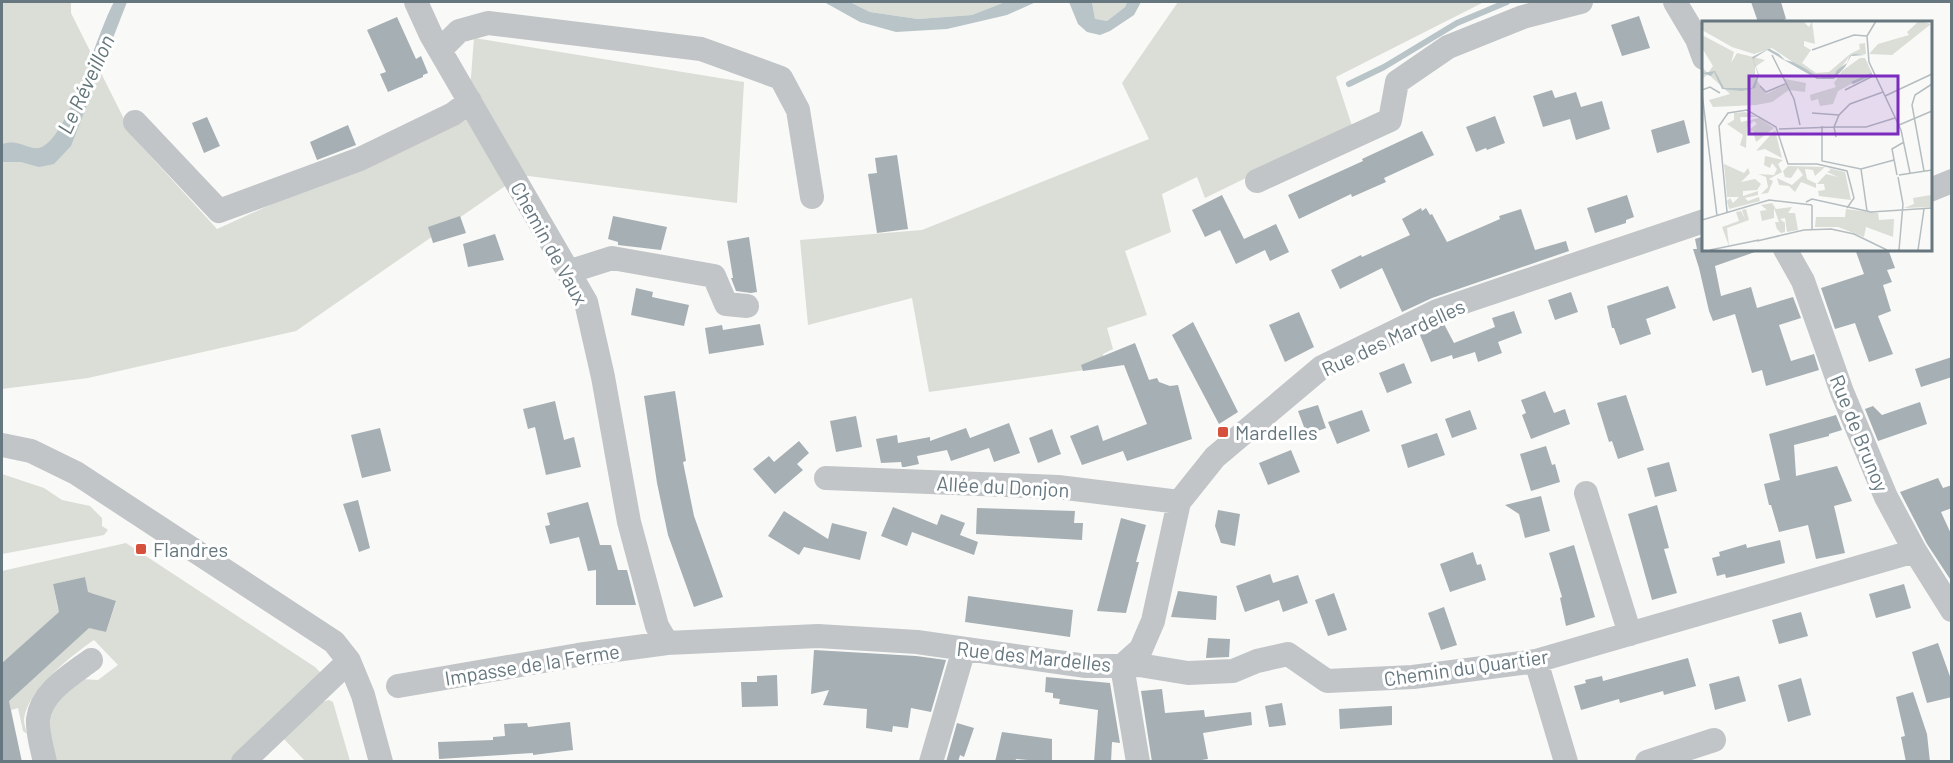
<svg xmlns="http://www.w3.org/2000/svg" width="1953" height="763" font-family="Barlow,sans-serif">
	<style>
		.green { fill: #daded7 }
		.water { fill: #b8c4c7 }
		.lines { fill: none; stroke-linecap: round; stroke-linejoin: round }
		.stream { stroke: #b8c4c7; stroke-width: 6 }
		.building { fill: #a6afb3 }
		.minor { stroke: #c1c5c8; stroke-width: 24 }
		.poi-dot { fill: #d5513b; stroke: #fff; stroke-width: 2 }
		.labels { text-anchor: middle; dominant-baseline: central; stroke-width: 6; stroke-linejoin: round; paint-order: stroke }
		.street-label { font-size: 20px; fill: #66777f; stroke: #fff }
		.poi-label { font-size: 20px; fill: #66777f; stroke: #fff; text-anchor: start }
		.water-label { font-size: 21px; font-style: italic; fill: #617579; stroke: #fff }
		.inset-river { fill: none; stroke: #b8c4c7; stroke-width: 3 }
		.inset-road { fill: none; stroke: #b5bdc0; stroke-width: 1.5 }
		.view { fill: #7b2cbf; fill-opacity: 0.15; stroke: #7b2cbf; stroke-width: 3 }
		.inset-edge { fill: none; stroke: #66777f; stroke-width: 3 }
	</style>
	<rect width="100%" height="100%" fill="#f9f9f7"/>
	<path class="green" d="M2,2H71V13L133,137L217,229L468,115L474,38L744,82L737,203L521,175L296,331L88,378L2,389Z
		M850,2H1005L972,15L918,19L870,12Z
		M1092,2H1127L1125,7L1107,21L1095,20Z
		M1178,2H1484L1336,77L1352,126L1205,198L1197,177L1162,194L1171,232L1125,251L1147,315L1107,328L1113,349L1103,354L1106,367L929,392L912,298L808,325L800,240L922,230L1149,139L1122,83Z
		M2,474L44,488L62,500L90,506L102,518V526L108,530L104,535L2,554Z
		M126,543L315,667L320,672V678L231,761H54L45,723L50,705L81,679L98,680L118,665L94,640C72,655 26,691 24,720C24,724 26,730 27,734L23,731L18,708L11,710L8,698L87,627L106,632L116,602L92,593L88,595L85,577L53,584L58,609L61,611L2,663V571Z
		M329,700L333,702L350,761H305L283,738L322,702Z"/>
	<path class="water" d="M114,2H127L71,146L54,164L39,167L21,162H2V144C6,143 11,142 16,143C25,144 33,151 42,147C70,134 97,32 114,2Z
		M824,2H850L870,12L918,19L972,15L1005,2H1036L1007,15L947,29L896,32L860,22Z
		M1069,2H1092L1095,19L1107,21L1125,7L1127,2H1141L1134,15L1110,31L1100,35L1087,32L1078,24Z"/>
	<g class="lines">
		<path class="stream" d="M1349,84L1384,67L1457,23L1507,2"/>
	</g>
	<path class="building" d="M1751,2H1781L1786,19L1777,22H1758Z
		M1639,16L1650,48L1622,56L1611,25Z
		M397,17L416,59L421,56L428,73L423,75V77L388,92L380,74L386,72L367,30Z
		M1552,90L1555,98L1576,92L1581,107L1602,101L1610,129L1576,140L1570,119L1543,127L1533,96Z
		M1495,116L1505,143L1487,150L1486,148L1476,152L1466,127Z
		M207,117L220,146L204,153L192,123Z
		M1684,120L1690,143L1657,153L1651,130Z
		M348,125L356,145L317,160L310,142Z
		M1422,131L1434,155L1384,178L1386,182L1352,197L1351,194L1299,219L1288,195L1363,161L1362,159Z
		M897,155L908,229L877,233L868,174L877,173L875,158Z
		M1222,195L1244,239L1276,224L1289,252L1270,261L1265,250L1236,264L1220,230L1205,237L1192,210Z
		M1627,195L1634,217L1626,220V223L1595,233L1587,208Z
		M1421,208L1422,211L1426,208L1430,215L1432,214L1447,242L1500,219L1499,216L1521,209L1535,250L1566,241L1569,251L1432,298L1402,312L1382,268L1340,289L1331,270L1361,255L1362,257L1410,235L1402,219Z
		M460,216L466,233L433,243L428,227Z
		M613,216L667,227L661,250L618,245V242L608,239Z
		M495,234L504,260L468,267L463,244Z
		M1704,236V249H1755V252L1715,266L1721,296L1751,287L1757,308L1793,297L1801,318L1779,325L1791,361L1814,354L1819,370L1766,386L1762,370L1752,373L1735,314L1713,321L1709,311L1699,268L1693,249H1697L1695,239Z
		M749,237L757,292L751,293L736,291L731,278H733L727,241Z
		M1855,249H1888L1895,268L1887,270L1892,282L1883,285L1891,311L1878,316L1893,354L1869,362L1855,323L1835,329L1821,288L1864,274Z
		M1668,286L1676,308L1646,319L1651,334L1620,345L1614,328H1612L1607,306Z
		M636,288L653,292L652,297L689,305L684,326L631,315Z
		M1571,292L1578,312L1555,320L1548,300Z
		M1514,311L1522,333L1498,342L1502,353L1478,362L1475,352L1453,359L1452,355L1431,362L1420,335L1444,324L1454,343L1495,327L1492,318Z
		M1299,312L1314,347L1285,362L1269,325Z
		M1193,322L1238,412L1219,424L1172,335Z
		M760,324L764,345L709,354L705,328L722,325L723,330Z
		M1135,343L1149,380L1157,378L1159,382L1170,386L1178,385L1192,439L1127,461L1123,451L1082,465L1070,436L1098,425L1103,441L1147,424L1124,365L1083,371L1081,365Z
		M1952,357V377L1921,387L1915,369Z
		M1404,363L1412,383L1387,393L1379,373Z
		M675,391L686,461L683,462L694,516L723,597L694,607L668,535L657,483L644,396Z
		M1545,391L1554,413L1565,409L1570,424L1531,439L1522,415L1526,413L1521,400Z
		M1626,395L1644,450L1618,459L1612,441L1609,442L1597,403Z
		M555,401L564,440L574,437L581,467L546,475L535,427L528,429L523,409Z
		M1920,402L1927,424L1878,441L1865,409L1873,406L1882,415Z
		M1318,405L1326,428L1307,435L1298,411Z
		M1362,410L1370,431L1337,444L1328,422Z
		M1470,410L1477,429L1452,438L1445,419Z
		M1836,415L1842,430L1829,434V436L1794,445L1796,476L1837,466L1852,501L1834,506L1845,553L1816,559L1808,525L1779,532L1771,505H1769L1764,484L1780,480L1769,434Z
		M856,416L862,447L836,452L830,421Z
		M1009,423L1020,453L994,462L989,448L951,461L947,450L917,456L919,464L905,467H902L901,462L881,463L876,439L897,435L898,443L930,437V441L966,428L970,438Z
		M380,428L391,471L362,478L351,435Z
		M1052,429L1061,454L1038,463L1029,438Z
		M1437,433L1445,455L1408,468L1401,445Z
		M799,441L809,453L797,464L803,470L775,494L753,469L769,456L774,462Z
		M1546,446L1552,465L1555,464L1560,482L1531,491L1520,454Z
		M1291,450L1300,472L1268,485L1259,463Z
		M1669,462L1677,491L1655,497L1647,468Z
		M1938,478L1943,488L1952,485V508L1941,512L1952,536V582L1927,544L1900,492Z
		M1541,496L1550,531L1525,538L1519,514L1505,505Z
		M358,500L370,548L359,552L343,504Z
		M588,502L600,545H611L618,570H627L636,605H596V570L588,571L579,537L550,544L545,526L550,525L547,513Z
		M1657,505L1669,548L1664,549L1677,593L1652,600L1628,514Z
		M893,507L937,525L941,514L965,523L960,535L978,542L974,555L912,532L907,546L881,536Z
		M977,508L1075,511L1074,523H1083L1082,540L976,534Z
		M1218,510L1240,514L1235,546L1221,543L1215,526Z
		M784,511L828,539L832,523L867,532L860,560L804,547L799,555L768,536Z
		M1121,518L1146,525L1136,562H1139L1126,613L1097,611Z
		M1780,540L1785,563L1735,576L1726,578L1725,574L1717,576L1712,558L1720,556L1719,552L1746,544L1747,548Z
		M1574,545L1595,617L1566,626L1560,598L1562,597L1549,553Z
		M1473,552L1477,565L1481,564L1486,580L1450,592L1440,564Z
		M1270,574L1273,583L1298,575L1308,603L1283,612L1279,600L1245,612L1236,586Z
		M85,577L88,592L116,601L106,632L89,628L9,701L22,762H2V663L59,612L53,584Z
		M1904,584L1911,608L1876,618L1869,594Z
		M1178,591L1217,596L1216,620L1171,617Z
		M1334,593L1347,630L1328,636L1315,600Z
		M968,596L1073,610L1070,637L965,622Z
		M1444,607L1457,645L1441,650L1428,613Z
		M1801,612L1808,636L1779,644L1772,620Z
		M1208,638L1230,639L1229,657L1206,658Z
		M1938,643L1952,682V697L1927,703L1912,652Z
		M814,650L916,656L946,660L931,712L911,708L908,728L893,726L892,732L866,728L867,709L823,705L829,690L811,694Z
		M1688,658L1696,686L1664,695L1663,691L1620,703L1619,699L1581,710L1574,686L1586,683L1585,680L1602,676L1603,681Z
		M777,675L778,706L742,707L741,682H757V676Z
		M1739,676L1746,701L1715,710L1709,684Z
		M1046,677L1110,683L1120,743L1112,742L1111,762H1094L1098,710L1059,704L1060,699L1053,698V693L1045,692Z
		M1801,678L1811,715L1788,722L1778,685Z
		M1162,689L1165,713L1204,710L1205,717L1251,712L1252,725L1203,733L1208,759L1189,762H1152L1141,691Z
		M1913,692L1927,734L1930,762H1906L1901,737L1905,736L1896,697Z
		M1282,703L1286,725L1269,727L1265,706Z
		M1392,706V725L1340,729L1339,709Z
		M570,722L573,750L533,755V753L439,759L438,742L493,740V737L505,736L504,724L527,723L528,727Z
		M957,723L974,728L964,757L960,755L958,762H946Z
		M1002,732L1052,739V762L1016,759L1015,762H995Z"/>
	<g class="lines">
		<path class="minor" d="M416,2L431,35L586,302L603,377L629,522L657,626L667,643
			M1675,2L1697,39L1704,58
			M440,50L459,31L488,23L701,49L781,78L798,110L812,197
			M135,122L219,211L360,159L453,114L470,101
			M1257,181L1390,120L1397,82L1448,47L1523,17L1581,2
			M1930,190L1952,181
			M1785,249L1803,281L1842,392L1886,497L1915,551L1952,610
			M568,272L612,258L714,276L726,304L747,306
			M2,445L31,451L76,473L334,642L349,661L363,695L381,762
			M826,478L1058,487L1179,502
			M1586,493L1630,634
			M1536,661L1566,762
			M398,686L578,655L667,643L818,636L917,642L1086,666H1122L1141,649L1153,621L1179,502L1215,457L1322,367L1437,311L1704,221
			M45,762C42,748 37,733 38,719C41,692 71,675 91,660
			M243,762L349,661
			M931,762L964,649
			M1138,762L1122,666L1139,665L1188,673L1233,671L1257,661L1288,654L1327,681L1413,677L1536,661L1915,551
			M1647,762L1714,740"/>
	</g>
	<g class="poi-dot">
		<rect x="1217" y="426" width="12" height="12" rx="3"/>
		<rect x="135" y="543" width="12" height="12" rx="3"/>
	</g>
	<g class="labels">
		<g class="street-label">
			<text transform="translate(550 243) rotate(61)">Chemin de Vaux</text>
			<text transform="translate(1393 337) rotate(-25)">Rue des Mardelles</text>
			<text transform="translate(1860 433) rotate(68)">Rue de Brunoy</text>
			<text transform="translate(1003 486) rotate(3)">Allée du Donjon</text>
			<text transform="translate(1034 656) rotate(6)">Rue des Mardelles</text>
			<text transform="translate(532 664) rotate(-9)">Impasse de la Ferme</text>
			<text transform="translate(1466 667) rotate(-8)">Chemin du Quartier</text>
		</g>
		<g class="poi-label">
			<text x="1235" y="432">Mardelles</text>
			<text x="153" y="549">Flandres</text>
		</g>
		<g class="water-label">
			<text transform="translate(85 84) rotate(-65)">Le Réveillon</text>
		</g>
	</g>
	<g transform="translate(1702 21)">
		<rect width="230" height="230" fill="#f9f9f7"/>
		<path d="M0,0H101L107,6L110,0L113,23L102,20V25L109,29L100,42L114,52L127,51L148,33L158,28L157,23L163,22L164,33L148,35L131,57L113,56L70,27L52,33L30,26L0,9ZM217,0L229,3L190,34L167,33L176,23L207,14L205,11ZM0,14L32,31L29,42L35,32L63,39L53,46V56L64,73L83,64V58L104,62L103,71L87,69L70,81L54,84L11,86L7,79L28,73L6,53L0,58V46L6,52L11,45L0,27ZM158,37H163L170,52L136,70L131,83L118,85L116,78L109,80L108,74L134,66L132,62L140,50ZM43,91L55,96H38L39,101L57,97L72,107L54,121L51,110L56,106L49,111L48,108L55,103L52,100L45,106L44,127L38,124L41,114L25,103L32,99V92ZM73,109L80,137L63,128L54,130ZM63,135L81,139L76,143L80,151L67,158L71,160L66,172L59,173L66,166L64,156L56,153L72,154L75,148L70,142L68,147L62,144ZM22,143L42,152L46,147L48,152L39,161L53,158L59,163L55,169L41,170V175L56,170V174L43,177L46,180L57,176L58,180L27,188L25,180L28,177L31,182L37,176H25ZM86,145L123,146L113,155L111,149L103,148L105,158L115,163L124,153L136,156L125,151L129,149L126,147L143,151L149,179L117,175L116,170L123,169L122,163H114V167L99,161L93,171L87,165L77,164L75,157L90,164L101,154L96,147L89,157L83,156L81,150ZM229,174V186L202,187L212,183L211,177ZM70,182L74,188L90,186L86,192H93L96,209L85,211L83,197L78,198L83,202V211L79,212L75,208L73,201H77L72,187V197L60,200L58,190L65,189L59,184ZM44,188L47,199L25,207L27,225L20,206L37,200L34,191L39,190L43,198L40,189ZM144,188L176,192L177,199L192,198L191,216L164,206L162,216L136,206H113L114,196H143Z" fill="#daded7"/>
		<path d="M66,28H68L77,33L83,39L91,41L104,48L117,57L128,53L131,57L135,49L145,42L148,35L152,33L163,34L149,35L143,46L132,58H115L65,29L51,38L57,54L53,67L40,70L20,68L12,51L9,55L0,52L13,50L22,67H50L56,53L50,36Z" fill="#b8c4c7"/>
		<path class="inset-river" d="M150,62L170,53"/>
		<path class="inset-road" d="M174,0L165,15L167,41L199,109L208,152M110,29L152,14L165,15M70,34L92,78L98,104M58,65L64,71L83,63M0,69L8,66L18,72M143,69L173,54M0,72L15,195M183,75L230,53M110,92L137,94M197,104L230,90M120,105V140L159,148L192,139M77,108L132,106L137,94L148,83L181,71M134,116L132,106H164L193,97M159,148L165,190M222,150L210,84L213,74L230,63M195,154L190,128L202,121M197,154L230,149M196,156L201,183L197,229M104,181L110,178L169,191L230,187M110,184V208M25,191L17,105L26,92L45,89L74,106L86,143H115L145,150L152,177L145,187M0,199L67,179L110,184M55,220L102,209L129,208L152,213L185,229M8,229L57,219M216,229L222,188"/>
		<path class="view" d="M47,55H196V113H47Z"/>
		<rect width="230" height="230" class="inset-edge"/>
	</g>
	<rect width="1953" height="763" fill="none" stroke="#66777f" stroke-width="6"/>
</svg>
